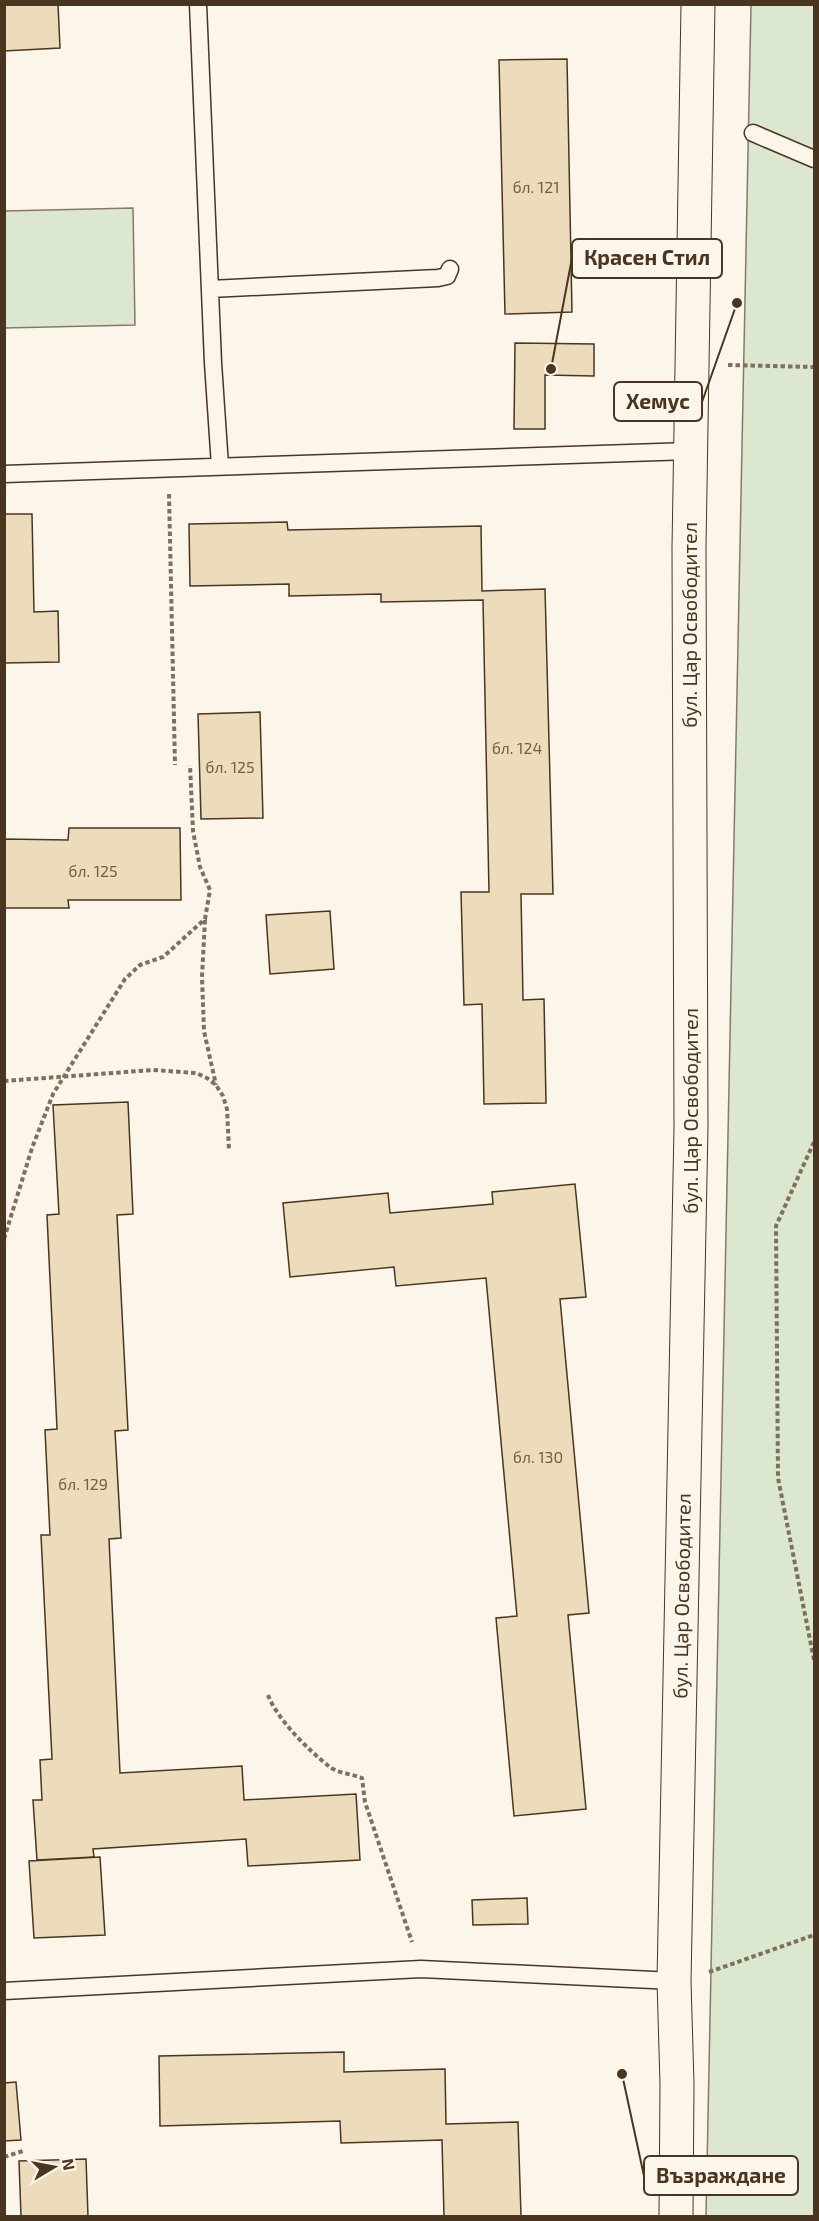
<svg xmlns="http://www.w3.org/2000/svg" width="819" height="2221" font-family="'Exo 2',sans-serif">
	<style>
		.green { fill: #dce7d0; stroke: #887966; stroke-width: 1.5 }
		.building { fill: #ecdcbc; stroke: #4a3520; stroke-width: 1.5 }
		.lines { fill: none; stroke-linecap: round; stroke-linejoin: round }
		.lane-casing { stroke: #4a3520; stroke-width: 19 }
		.secondary-casing { stroke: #4a3520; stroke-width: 35 }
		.path { stroke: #7f6f5c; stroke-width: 4; stroke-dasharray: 4.5 3; stroke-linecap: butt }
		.lane { stroke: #fbf6e9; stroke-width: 16 }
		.secondary { stroke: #fbf6e9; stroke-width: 33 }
		.labels { text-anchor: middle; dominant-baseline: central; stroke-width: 4.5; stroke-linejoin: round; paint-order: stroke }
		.number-label { font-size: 16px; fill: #725f47 }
		.street-label { font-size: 20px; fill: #4a3520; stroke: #fbf6e9 }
		.leader { fill: none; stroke: #4a3520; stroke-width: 2 }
		.callout-dot { fill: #4a3520; stroke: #fbf6e9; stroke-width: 2 }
		.callout { fill: #fbf6e9; stroke: #4a3520; stroke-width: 2 }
		.callout-label { font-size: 21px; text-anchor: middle; font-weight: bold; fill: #4a3520 }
	</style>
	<rect width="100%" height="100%" fill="#fbf6e9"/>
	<path class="green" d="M814,4V2216H706L751,5Z
		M133,208L135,325L5,328V211Z"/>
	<path class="building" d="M4,4H58L60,48L4,51Z
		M567,59L572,312L505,314L499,60Z
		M515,343L594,344V376L545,375V429H514Z
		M4,514H32L34,612L58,611L59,662L4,663Z
		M287,522L288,530L481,526L482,591L545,589L553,894H521L523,1000L544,999L546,1103L484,1104L482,1004L464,1005L461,892H489L483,600L381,602V594L289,596V584L190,586L189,524Z
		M260,712L263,818L201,819L198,714Z
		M69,828H180L181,900H68L69,908H4V839L68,840Z
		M330,911L334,969L270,974L266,915Z
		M128,1102L133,1214L117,1215L128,1430L115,1431L121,1538L109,1539L120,1773L242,1766L244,1800L356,1794L360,1860L248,1866L246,1839L93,1849L94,1857L37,1860L33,1800H42L40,1760L52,1759L41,1535H50L45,1430L57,1429L47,1215L59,1214L53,1105Z
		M575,1184L586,1297L560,1299L589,1613L568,1615L586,1809L514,1816L496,1618L517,1616L486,1278L396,1286L394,1267L290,1277L283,1203L388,1193L390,1213L493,1204L492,1192Z
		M100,1857L105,1935L34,1938L29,1861Z
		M527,1898L528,1924L473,1925L472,1900Z
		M344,2052V2072L445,2069L446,2124L518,2122L521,2216H444L442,2140L341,2143L340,2121L160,2126L159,2056Z
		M16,2082L21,2140L4,2141V2083Z
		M86,2159L88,2216H21L19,2161Z"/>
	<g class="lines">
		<g class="lane-casing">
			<path id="lane" d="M198,4L213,363L220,466
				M753,133L814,159
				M210,289L438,278L447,276L450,269
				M4,474L690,451
				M4,1991L421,1969L674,1981"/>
		</g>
		<g class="secondary-casing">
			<path id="secondary" d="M676,2216L677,2084L674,1981L691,1127L689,548L698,4"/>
		</g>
		<path class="path" d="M728,365L814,367
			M169,494L175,765
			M205,920L202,977L204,1031L216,1085
			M4,1081L153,1070L196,1073L207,1078L216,1085L223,1096L227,1109L229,1150
			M814,1142L776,1226L778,1478L814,1660
			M4,1239L32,1148L53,1094L125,979L140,965L163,957L205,919L210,890L200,867L193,831L190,765
			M268,1695C277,1719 309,1751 330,1767C338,1773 352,1774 362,1778L365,1802L412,1942
			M709,1972L814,1935
			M4,2157L23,2151"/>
		<use href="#lane" class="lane"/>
		<use href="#secondary" class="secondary"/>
	</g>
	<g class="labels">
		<g class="number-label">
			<text x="536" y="186">бл. 121</text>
			<text x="517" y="747">бл. 124</text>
			<text x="230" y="766">бл. 125</text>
			<text x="93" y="870">бл. 125</text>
			<text x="538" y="1456">бл. 130</text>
			<text x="83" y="1483">бл. 129</text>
		</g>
		<g class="street-label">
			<text transform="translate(689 625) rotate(-90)">бул. Цар Освободител</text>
			<text transform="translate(690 1111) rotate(-90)">бул. Цар Освободител</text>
			<text transform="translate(681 1596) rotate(-89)">бул. Цар Освободител</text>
		</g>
	</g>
	<path class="leader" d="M551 369L572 258M737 303L702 402M622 2074L644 2176"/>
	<g class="callout-dot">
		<circle cx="551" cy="369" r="6"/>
		<circle cx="737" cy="303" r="6"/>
		<circle cx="622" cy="2074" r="6"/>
	</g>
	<g class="callout">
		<rect x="572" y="239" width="150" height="39" rx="6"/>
		<rect x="614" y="382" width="88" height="39" rx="6"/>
		<rect x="644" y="2156" width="154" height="39" rx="6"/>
	</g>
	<g class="callout-label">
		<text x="647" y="265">Красен Стил</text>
		<text x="658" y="409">Хемус</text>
		<text x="721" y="2183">Възраждане</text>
	</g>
	<rect width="819" height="2221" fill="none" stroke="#4a3520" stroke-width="12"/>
	<g transform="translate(54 2167) rotate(80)" stroke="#fbf6e9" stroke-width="4.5" paint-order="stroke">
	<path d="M0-4.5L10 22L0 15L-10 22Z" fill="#4a3520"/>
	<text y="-9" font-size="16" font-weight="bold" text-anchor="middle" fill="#4a3520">N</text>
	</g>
</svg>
